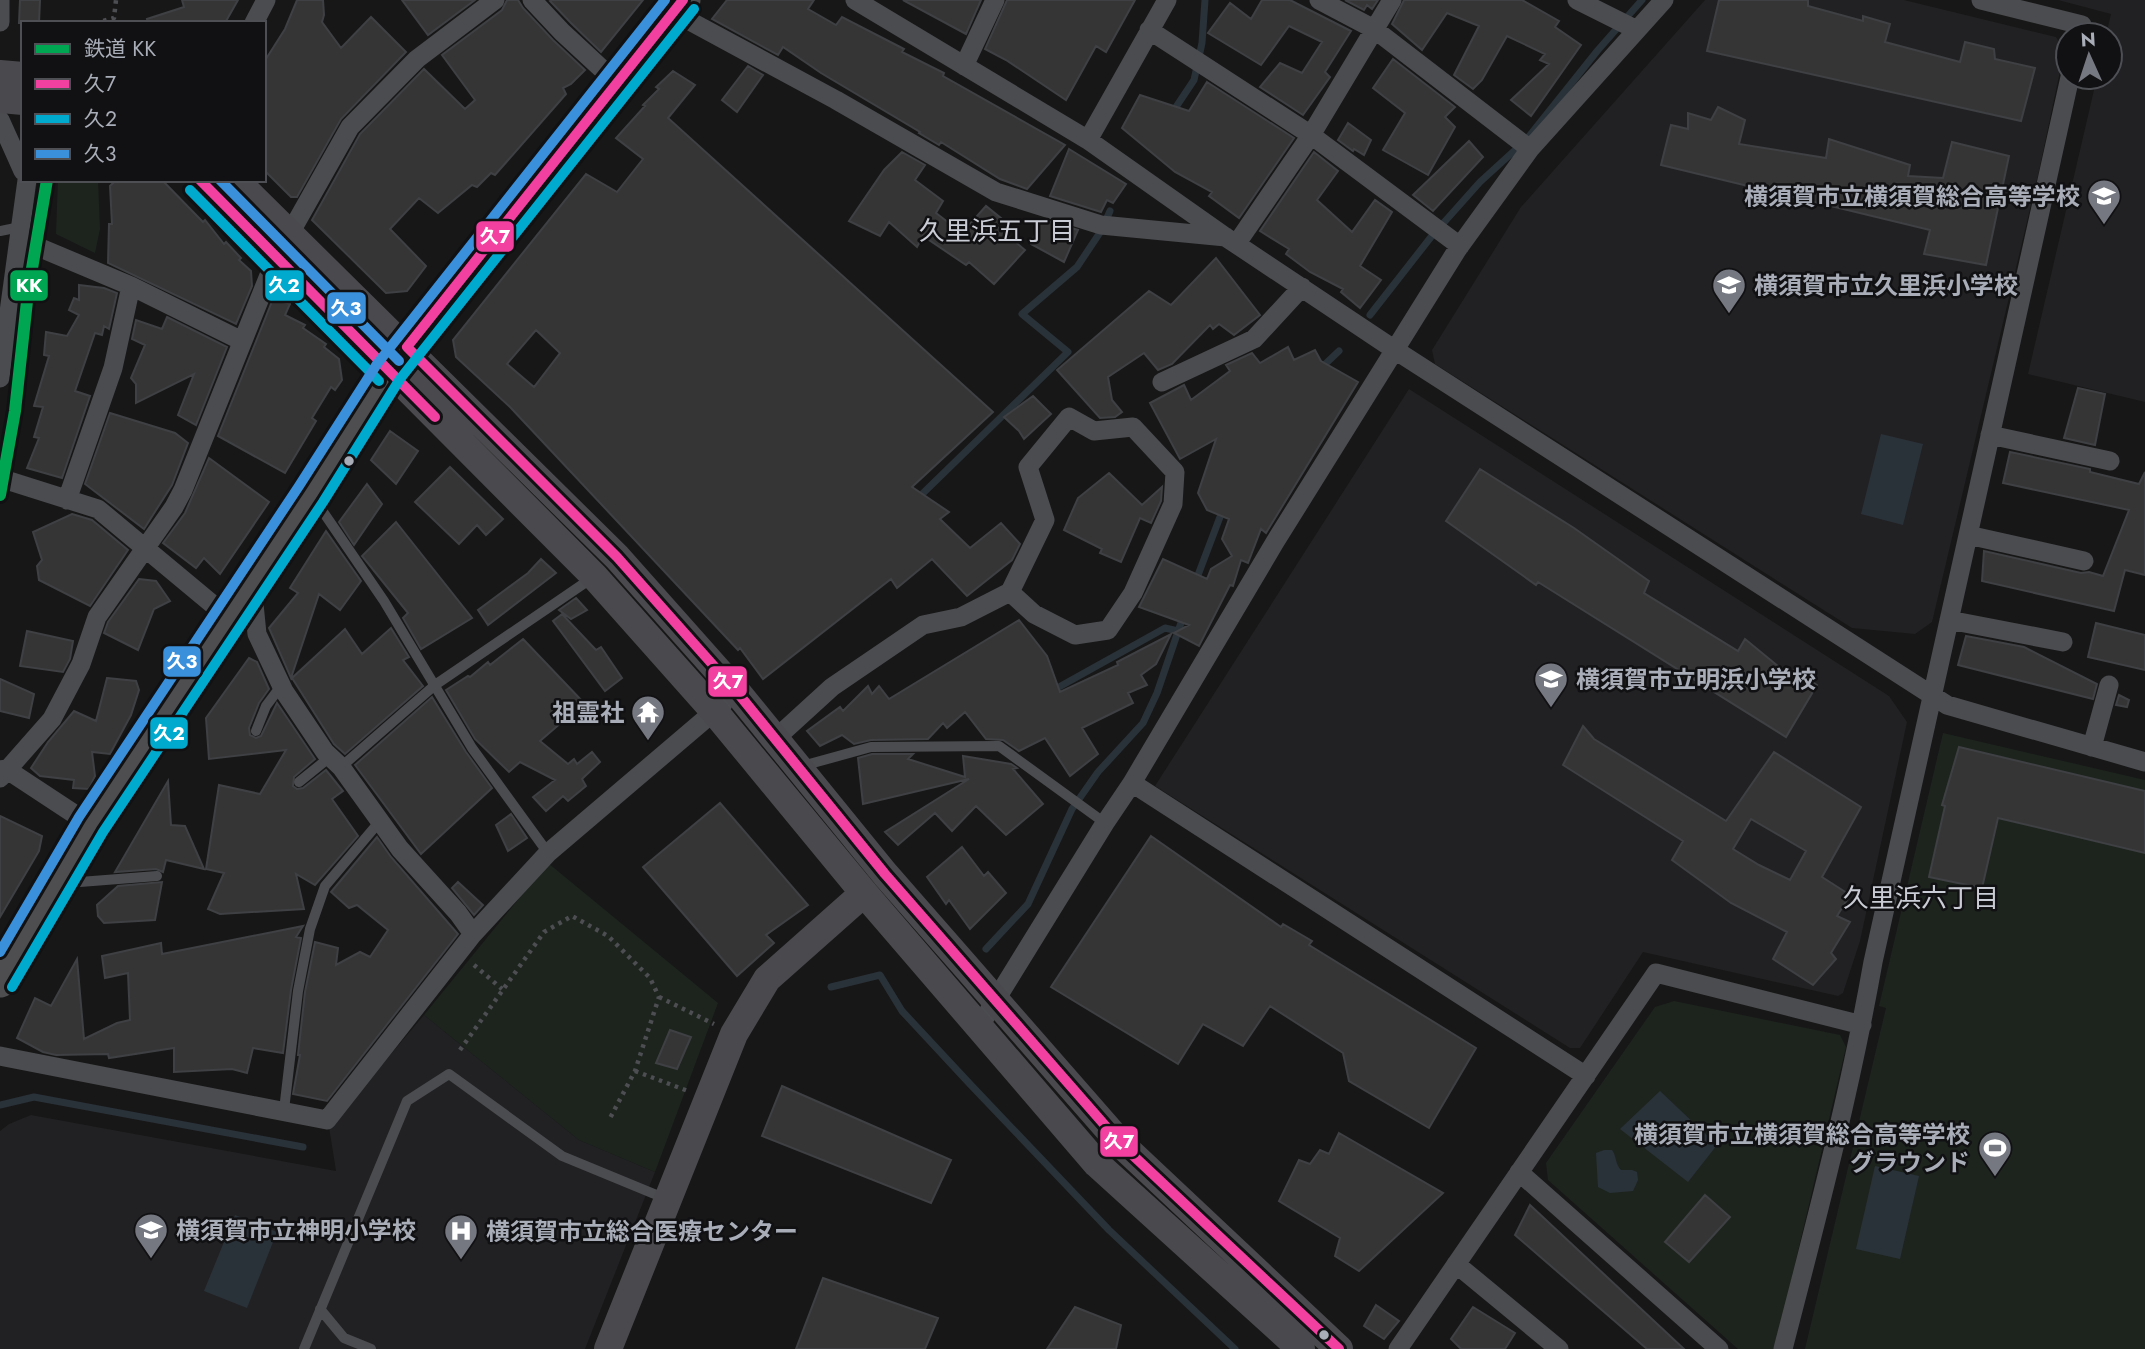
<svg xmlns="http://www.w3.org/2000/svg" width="2145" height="1349" font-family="Jost,'Noto Sans JP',sans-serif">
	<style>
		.built { fill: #212123 }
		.green { fill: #1d241e }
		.water { fill: #2a3239 }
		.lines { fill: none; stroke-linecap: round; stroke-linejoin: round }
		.stream { stroke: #2a3239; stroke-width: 7 }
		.building { fill: #353536; stroke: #3f4043; stroke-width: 2; fill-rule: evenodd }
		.path { stroke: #4d4e52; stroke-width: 4.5; stroke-dasharray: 3.5 5; stroke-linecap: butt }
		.lane { stroke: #4b4c50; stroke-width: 10 }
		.street { stroke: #4b4c50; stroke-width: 19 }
		.secondary { stroke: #4a4a4e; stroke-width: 28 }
		.highway { stroke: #4e4e51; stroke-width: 35 }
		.bus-1-casing { stroke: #111113; stroke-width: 16 }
		.bus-2-casing { stroke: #111113; stroke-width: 16 }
		.bus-3-casing { stroke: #111113; stroke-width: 16 }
		.bus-1 { stroke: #f240a1; stroke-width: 10 }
		.bus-2 { stroke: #00a9ce; stroke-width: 10 }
		.bus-3 { stroke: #3a90db; stroke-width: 10 }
		.rail-1-casing { stroke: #111113; stroke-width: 18 }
		.rail-1 { stroke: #00a651; stroke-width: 12 }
		.bus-dot { fill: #a8adb8; stroke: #111113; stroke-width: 2.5 }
		.labels { text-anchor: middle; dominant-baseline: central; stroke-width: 5; stroke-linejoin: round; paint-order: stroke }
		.poi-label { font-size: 24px; font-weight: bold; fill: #a8adb8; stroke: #111113; text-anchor: start }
		.neighbourhood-label { font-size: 26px; fill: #c9ccd4; stroke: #111113 }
		.line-badge { stroke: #111113; stroke-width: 2.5 }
		.badge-label { font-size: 19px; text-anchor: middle; font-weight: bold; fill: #fff }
	</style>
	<rect width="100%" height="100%" fill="#171717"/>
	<path class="built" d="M1705,0H1904L2056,37L2064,52L2039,171L1932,622L1915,634L1852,628L1435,364L1432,350L1521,207Z
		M2058,0H2145V402L2028,374L2097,77H2110V35H2106L2111,14Z
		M1409,389L1889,696L1907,722L1860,941L1843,993L1838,996L1643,952L1580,1048H1570L1155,786Z
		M424,1015L579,1140L655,1172L585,1349H0V1131L9,1124L31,1115L336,1171L329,1127Z"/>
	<path class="green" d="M58,180H98L100,229L95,253L56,234Z
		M1943,733L2145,780V1349H1805L1886,1008L1879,1006Z
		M548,863L718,1003L655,1172L579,1140L424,1015Z
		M1674,1001L1840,1035L1846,1047L1775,1349H1738L1548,1180L1546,1163L1655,1007Z"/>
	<path class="water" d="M1881,434L1923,444L1903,525L1861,514Z
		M1660,1091L1717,1145L1688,1182L1620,1129Z
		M1604,1150H1612C1617,1157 1615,1164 1621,1170H1632L1637,1172L1638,1180L1633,1191L1610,1193L1598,1187L1596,1153Z
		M1875,1166L1919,1176L1900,1259L1856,1249Z
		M235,1215L277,1232L247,1308L204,1291Z"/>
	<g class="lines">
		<path class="stream" d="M1172,113L1194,80L1202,43L1205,0
			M1370,315L1431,237L1480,182L1526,140L1598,50L1642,0
			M1321,368L1339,351
			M915,501L1068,352L1022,314L1077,267L1101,231L1110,211
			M1195,583L1223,509
			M1050,692L1165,628L1178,631
			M986,949L1028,904L1072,809L1098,772L1143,723L1157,693L1184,614
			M831,987L880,975L902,1011L969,1083L1109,1230L1235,1349
			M0,1105L34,1097L303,1147"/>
	</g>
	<path class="building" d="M20,0H40L39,23H19Z
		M182,0H238L225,23H148L147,19L184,7Z
		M297,0H323L324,15L322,22L341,48L371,17L406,52L341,119L297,197H291L264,170V62L285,29Z
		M402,0H475L428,35Z
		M507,0H518L523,8L553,40L585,70L571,84L563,88L566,94L495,175L491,173L477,187L472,185L438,213L419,198L390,229L426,266L407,291L386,293L312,220L360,134L424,69L465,109L475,100L442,55L502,10Z
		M552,0H643L601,52L571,23L550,1Z
		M727,0H814L808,9L836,25L842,17L904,49L902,52L944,73L943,76L1065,145L1027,189L1000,179L941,142L939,145L919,133L920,132L821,73L783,47L778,55L712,19Z
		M903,0H981L966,34Z
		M1007,0H1135L1106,52L1096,46L1066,100L1006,60L985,49Z
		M1262,0H1290L1351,31L1325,72L1330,77L1303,115L1260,87L1280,63L1302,73L1322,42L1289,26L1261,65L1208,33L1230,3L1251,19Z
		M1345,0H1378L1372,9L1367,5L1364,10Z
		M1404,0H1522L1559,21L1555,27L1581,45L1531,116L1511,100L1549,64L1540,60L1545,54L1507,36L1482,80L1473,89L1454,75L1479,26L1447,13L1422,50L1392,24Z
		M1719,0H1808V6L1863,21V16L1890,24L1885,42L1960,62L1965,42L1994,49L1995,59L2035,68L2021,121L1707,51Z
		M1393,59L1455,107L1445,117L1455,127L1428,175L1383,150L1405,113L1373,88Z
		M748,66L763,75L737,112L722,100Z
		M673,71L695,85L668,118L993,412L912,487L949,512L940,519L970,548L1001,523L1020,544L1012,560L967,596L932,559L897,588L891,579L763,679L740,648L738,650L510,407L456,357L453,340L586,174L617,192L643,159L616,138L645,106L643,105L659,89L656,87ZM536,330L560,353L534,387L507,364Z
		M1207,82L1294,138L1239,218L1209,196L1212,192L1175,172L1122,128L1140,95L1189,111Z
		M1718,107L1745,120L1739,144L1826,158L1829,139L1910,165L1908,176L1943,178L1952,142L2009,156L1986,265L1924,254L1930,230L1661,165L1671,125L1688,129V113L1711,120Z
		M1348,123L1371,140L1364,155L1354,149L1353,151L1338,140Z
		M1469,141L1483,157L1433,211L1413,195Z
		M1069,149L1126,184L1113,203L1107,200L1101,212L1050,196Z
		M902,152L925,165L915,180L943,201L936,213L962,233L986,206L1002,219L996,226L1025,250L994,284L969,262L966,265L923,236L917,247L889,222L880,236L849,221L884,170Z
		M1314,152L1338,171L1317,200L1352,232L1375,200L1392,212L1360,266L1381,280L1360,308L1341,292L1343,289L1310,272L1286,254L1289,249L1260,231Z
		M116,180H162L203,222L205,220L224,244L226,242L241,258L239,260L251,271L252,286L236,324L108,263L109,224H112L110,186Z
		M1041,219L1078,230L1064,262L1031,244Z
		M1216,258L1260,315L1234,335L1219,324L1213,329L1210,325L1172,364L1158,370L1144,353L1108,377L1112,400L1122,412L1115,417L1100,418L1057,370L1149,291L1171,305Z
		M79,285L104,288L117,293L109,329L104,326L102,335L95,333L75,391L90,396L62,478L27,468L39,438L34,437L43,407L34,406L49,356L44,355L46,332L67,336L79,315L69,310L74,298L79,300Z
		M273,299L290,304L285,315L305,325L303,328L326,344L324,347L339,359L342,380L335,390L331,387L312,418L316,421L285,473L218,436Z
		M167,317L227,347L196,425L178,415L194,374L136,403V384L131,378L145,345L132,339L136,320L162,329Z
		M1288,347L1294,360L1315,350L1321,361L1358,382L1266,533L1261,529L1248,563L1241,560L1233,586L1230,585L1199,646L1174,633L1189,625L1139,607L1163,559L1207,579L1211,569L1232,556L1222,539L1229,519L1207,510L1198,493L1216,439L1180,459L1150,403L1184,385L1191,400L1230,371L1226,365L1252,353L1260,363Z
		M2078,388L2105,394L2095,445L2064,438Z
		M1033,396L1051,414L1024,439L1019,431L1004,417Z
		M110,413L175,433L188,443L172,485L144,529L85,484Z
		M390,431L418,451L396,484L371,460Z
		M2010,452L2090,469V472L2139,484L2145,472V575L2125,570L2114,611L1982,581L1984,551L2081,573L2089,572L2103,576L2129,510L2003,483Z
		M209,458L269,502L220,574L204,558L196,568L163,543L185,513Z
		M450,467L503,519L486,535L477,525L459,544L415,502Z
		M1480,469L1574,528L1649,581L1644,593L1738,651L1745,639L1790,676L1794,670L1817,685L1786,737L1538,582L1536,585L1446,521Z
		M1109,473L1142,505L1162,487L1161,501L1151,523L1140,518L1121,562L1100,553L1102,549L1064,530L1078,498Z
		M367,484L382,504L354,545L339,522Z
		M72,514L92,520L128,550L90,606L39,580L37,566L42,560L33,532Z
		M396,522L472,618L421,649L403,618L408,613L362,556Z
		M326,531L361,581L340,610L319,594L291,678L269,628L298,593L290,588Z
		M541,559L556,573L488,625L478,610L528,573Z
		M139,579L156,581L170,601L154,609L138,650L104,633L108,622Z
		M576,598L587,610L571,619L559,610Z
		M562,614L596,650L601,647L622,678L605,691L553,621Z
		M1019,620L1047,656L1060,692L1118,665L1117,662L1171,634L1156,664L1141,675L1147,685L1128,693L1133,703L1082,728L1098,754L1070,776L1045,738L1019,751L1003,740L986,739L965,712L947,728L943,723L928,739L871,740L854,744L842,735L820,746L807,731L840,707L843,711L868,686L872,694L879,686L889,699Z
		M2096,623L2145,635V670L2088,657Z
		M391,628L409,657L403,660L423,686L345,754L334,744L292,678L345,629L362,654Z
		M27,631L73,641L70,659L63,672L20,666Z
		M1966,636L2024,647L2097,684L2093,699L1958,665Z
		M523,639L584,703L540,741L568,764L574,759L577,764L592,752L600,762L582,779L586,786L568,801L563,796L546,811L533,797L555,780L520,762L509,772L475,739L446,690L468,676L470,677L488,662L490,665Z
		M249,658L257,662L269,689L259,703L249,728L250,735L256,738L261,736L277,703L315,759L294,777L293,786L297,789L303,788L326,770L343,791L332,799L358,836L315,885L296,874L304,909L220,914L208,909L224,873L206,869L219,785L260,794L286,750L209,759L206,718Z
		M107,678L136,681L139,690L131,715L110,754L92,752L95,776L89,789L73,788L74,780L40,776L31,768L48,742L74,711L96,721Z
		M0,679L34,694L29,718L0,711Z
		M2119,695L2129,700L2127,707L2116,705Z
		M432,697L466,752L492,788L421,854L355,765Z
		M1583,726L1594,739L1726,821L1774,752L1861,807L1822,877L1850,895L1837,916L1850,922L1831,953L1836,959L1813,985L1773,959L1787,932L1731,903L1672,860L1683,841L1563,765ZM1751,819L1806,851L1790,880L1759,865L1733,849Z
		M1959,747L2145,791V853L1998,818L1982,888L1929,877L1945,806L1942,805Z
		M872,754H913L908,759L965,777L963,756L1011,764L1017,768L1013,769L1043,804L1006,835L976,806L952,831L935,813L898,845L885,832L969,779L863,804L858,758Z
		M168,781L171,825L185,826L204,869L166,860L163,872L156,869L115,872Z
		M720,803L808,905L766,935L774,943L737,976L643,867Z
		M511,814L527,838L508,851L496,825Z
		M0,816L42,836L39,851L0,917Z
		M1151,836L1281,927L1283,924L1312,941L1309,945L1476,1048L1429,1128L1349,1081L1343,1053L1270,1006L1243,1046L1203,1024L1178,1064L1051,987Z
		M377,837L391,857L458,934L327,1101L293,1094L300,1055H298L305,992L315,942L338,948L336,965L360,952L370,957L388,930L357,905L349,908L331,892Z
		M962,847L984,876L988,872L1006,893L970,929L949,900L946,904L927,877Z
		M162,882L155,920L104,923L98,916L97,905L118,886Z
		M458,882L483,905L474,915L452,888Z
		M303,926L296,937L301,938L291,990L283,1053L253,1048L247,1073L232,1069L174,1072V1048L109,1058L108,1054L56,1055L43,1052L17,1038L35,998L51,1006L77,959L84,1039L117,1023L130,1020L128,973L105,978L102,956L161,943L162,954Z
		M670,1030L691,1037L677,1069L656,1063Z
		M782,1086L951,1160L931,1203L762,1136Z
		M1339,1133L1443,1193L1359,1271L1335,1256L1340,1238L1279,1201L1299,1160L1310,1164L1320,1150L1329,1154Z
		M1705,1195L1730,1217L1689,1262L1665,1242Z
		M1530,1205L1684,1349H1647L1515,1235Z
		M823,1278L938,1318L925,1349H796Z
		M1376,1305L1399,1321L1384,1339L1364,1326Z
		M1075,1307L1121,1325L1116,1349H1047Z
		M1473,1307L1515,1333L1505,1349H1461L1451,1339Z"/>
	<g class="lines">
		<path class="path" d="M95,23L114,18L116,0
			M474,965L502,989
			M659,997L714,1024
			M460,1050L544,932L572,916L608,936L650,978L659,997L635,1071L609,1120
			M635,1071L688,1091"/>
		<path class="lane" d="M0,231L20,227
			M315,500L384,601L472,748L548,853
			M256,731L266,706L281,686
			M802,766L871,747L999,746L1105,823
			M341,767L435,685L592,578
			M299,782L330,757
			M67,883L157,876
			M284,1110L298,991L310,929L325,886L380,821
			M320,1309L344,1338L371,1349
			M304,1349L407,1101L449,1074L562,1156L664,1198"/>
		<path class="street" d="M532,0L562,32L616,82
			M855,0L1088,140L1227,238L1395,350L1947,705L2145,762
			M1319,0L1374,29L1530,149
			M1577,0L1637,30
			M1981,0L2082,25L2079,35
			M673,12L836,100L996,192L1101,225L1226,237
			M0,22V0
			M254,23L266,0
			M1149,30L1311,135L1460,246
			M964,66L995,0
			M0,120L23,171
			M1088,140L1167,0
			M19,239L131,286L242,341
			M1237,243L1311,135L1392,0
			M0,378L27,180
			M1162,382L1254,339L1302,287
			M1990,435L2110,461
			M0,478L98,509L229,618
			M67,500L113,368L131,286
			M1968,535L2084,561
			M252,584L257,634L284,691L325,752L341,767L400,849L458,913L473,934
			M1949,620L2063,642
			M775,739L832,687L923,625L961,617L1010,592L1045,520L1028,467L1069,417L1094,431L1133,427L1175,472L1173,504L1133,593L1108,630L1075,635L1034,614L1010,592
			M2092,747L2109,685
			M0,770L6,769L91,825
			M0,778L52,719L81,664L97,617L174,507L183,490L276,258L350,127L417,59L495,0
			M1132,783L1586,1076
			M979,1027L1105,823L1132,783L1275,542L1457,250L1530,149L1664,0
			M0,1056L327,1120L473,934L548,853L723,704
			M1519,1172L1719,1349
			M1456,1264L1559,1349
			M1398,1349L1656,973L1862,1025
			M1783,1349C1816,1221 1850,1093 1873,962L2070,77"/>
		<path class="secondary" d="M0,74L23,76
			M0,99L23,101
			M200,180L594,576L714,711L864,893L1097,1164L1301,1349
			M235,180L617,557L737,692L885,874L1123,1146L1339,1349
			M608,1349L734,1034L767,979L864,893"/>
		<path class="highway" d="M0,980L91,825L311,494L389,371L683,0"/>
		<g class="bus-1-casing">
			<path id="bus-1" d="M683,0L407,347L617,557L737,692L885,874L1123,1146L1339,1349
				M200,180L435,417"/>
		</g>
		<g class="bus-2-casing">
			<path id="bus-2" d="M190,190L379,381
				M12,987L103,832L323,502L400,379L694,9"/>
		</g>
		<g class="bus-3-casing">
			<path id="bus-3" d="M220,180L399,361
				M0,952L79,817L299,486L377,364L665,0"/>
		</g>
		<use href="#bus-1" class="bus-1"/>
		<use href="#bus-2" class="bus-2"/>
		<use href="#bus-3" class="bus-3"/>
		<g class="rail-1-casing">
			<path id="rail-1" d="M0,495L15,411L28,292L47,180"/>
		</g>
		<use href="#rail-1" class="rail-1"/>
	</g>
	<defs>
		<g id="school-pin" transform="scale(1.75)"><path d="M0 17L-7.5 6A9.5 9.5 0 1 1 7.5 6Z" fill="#757880" stroke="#111113"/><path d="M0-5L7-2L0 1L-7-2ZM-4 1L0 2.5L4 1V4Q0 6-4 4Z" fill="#fff"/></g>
		<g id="temple-pin" transform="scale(1.75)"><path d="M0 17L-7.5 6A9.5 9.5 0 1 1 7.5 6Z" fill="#757880" stroke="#111113"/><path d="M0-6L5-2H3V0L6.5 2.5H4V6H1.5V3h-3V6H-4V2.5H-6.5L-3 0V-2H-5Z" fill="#fff"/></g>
		<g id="stadium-pin" transform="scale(1.75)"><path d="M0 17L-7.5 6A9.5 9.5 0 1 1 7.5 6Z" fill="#757880" stroke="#111113"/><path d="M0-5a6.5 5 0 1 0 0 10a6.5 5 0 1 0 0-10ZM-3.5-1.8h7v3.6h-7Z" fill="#fff"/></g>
		<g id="hospital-pin" transform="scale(1.75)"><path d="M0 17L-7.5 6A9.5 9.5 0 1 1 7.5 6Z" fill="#757880" stroke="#111113"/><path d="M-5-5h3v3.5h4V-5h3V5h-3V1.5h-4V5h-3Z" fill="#fff"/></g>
	</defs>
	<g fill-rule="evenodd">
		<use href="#school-pin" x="2104" y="196"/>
		<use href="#school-pin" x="1729" y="285"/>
		<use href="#school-pin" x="1551" y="679"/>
		<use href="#temple-pin" x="648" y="712"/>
		<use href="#stadium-pin" x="1995" y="1148"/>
		<use href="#school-pin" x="151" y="1230"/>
		<use href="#hospital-pin" x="461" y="1231"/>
	</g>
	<g class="bus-dot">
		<circle cx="349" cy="461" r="6"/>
		<circle cx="1324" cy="1335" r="6"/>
	</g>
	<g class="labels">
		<g class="poi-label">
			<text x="2080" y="196" text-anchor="end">横須賀市立横須賀総合高等学校</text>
			<text x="1754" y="285">横須賀市立久里浜小学校</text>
			<text x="1576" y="679">横須賀市立明浜小学校</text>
			<text x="624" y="712" text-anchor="end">祖霊社</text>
			<text x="1970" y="1134" text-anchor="end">横須賀市立横須賀総合高等学校<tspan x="1970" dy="28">グラウンド</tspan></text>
			<text x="176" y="1230">横須賀市立神明小学校</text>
			<text x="486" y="1231">横須賀市立総合医療センター</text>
		</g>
		<g class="neighbourhood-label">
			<text x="997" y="231">久里浜五丁目</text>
			<text x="1921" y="898">久里浜六丁目</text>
		</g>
	</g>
	<g class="line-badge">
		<rect x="475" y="220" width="40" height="33" rx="7" fill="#f240a1"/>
		<rect x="9" y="269" width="40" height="33" rx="7" fill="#00a651"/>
		<rect x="264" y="269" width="41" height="33" rx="7" fill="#00a9ce"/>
		<rect x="326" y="291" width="41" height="34" rx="7" fill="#3a90db"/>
		<rect x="162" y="645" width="40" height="33" rx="7" fill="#3a90db"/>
		<rect x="707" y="665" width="41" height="33" rx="7" fill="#f240a1"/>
		<rect x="149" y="716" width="40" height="34" rx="7" fill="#00a9ce"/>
		<rect x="1099" y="1125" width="40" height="33" rx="7" fill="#f240a1"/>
	</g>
	<g class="badge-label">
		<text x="495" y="243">久7</text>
		<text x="29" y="292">KK</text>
		<text x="284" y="292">久2</text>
		<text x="346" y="315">久3</text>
		<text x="182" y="668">久3</text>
		<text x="728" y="688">久7</text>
		<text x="169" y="740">久2</text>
		<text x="1119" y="1148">久7</text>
	</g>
	<rect x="21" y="21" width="245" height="161" fill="#111113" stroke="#4d4f55" stroke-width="2"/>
	<rect x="35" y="44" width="35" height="10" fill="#00a651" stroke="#4d4f55" stroke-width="2"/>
	<text x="84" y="56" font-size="21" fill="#a8adb8">鉄道 KK</text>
	<rect x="35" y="79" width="35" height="10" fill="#f240a1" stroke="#4d4f55" stroke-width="2"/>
	<text x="84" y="91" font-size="21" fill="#a8adb8">久7</text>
	<rect x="35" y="114" width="35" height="10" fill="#00a9ce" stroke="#4d4f55" stroke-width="2"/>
	<text x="84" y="126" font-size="21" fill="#a8adb8">久2</text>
	<rect x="35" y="149" width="35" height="10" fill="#3a90db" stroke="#4d4f55" stroke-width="2"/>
	<text x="84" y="161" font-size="21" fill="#a8adb8">久3</text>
	<g transform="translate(2089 56) rotate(357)"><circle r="33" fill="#111113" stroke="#4d4f55" stroke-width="2"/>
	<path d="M0-5L12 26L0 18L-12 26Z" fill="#757880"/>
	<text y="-10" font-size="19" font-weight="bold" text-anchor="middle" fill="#a8adb8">N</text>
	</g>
</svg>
